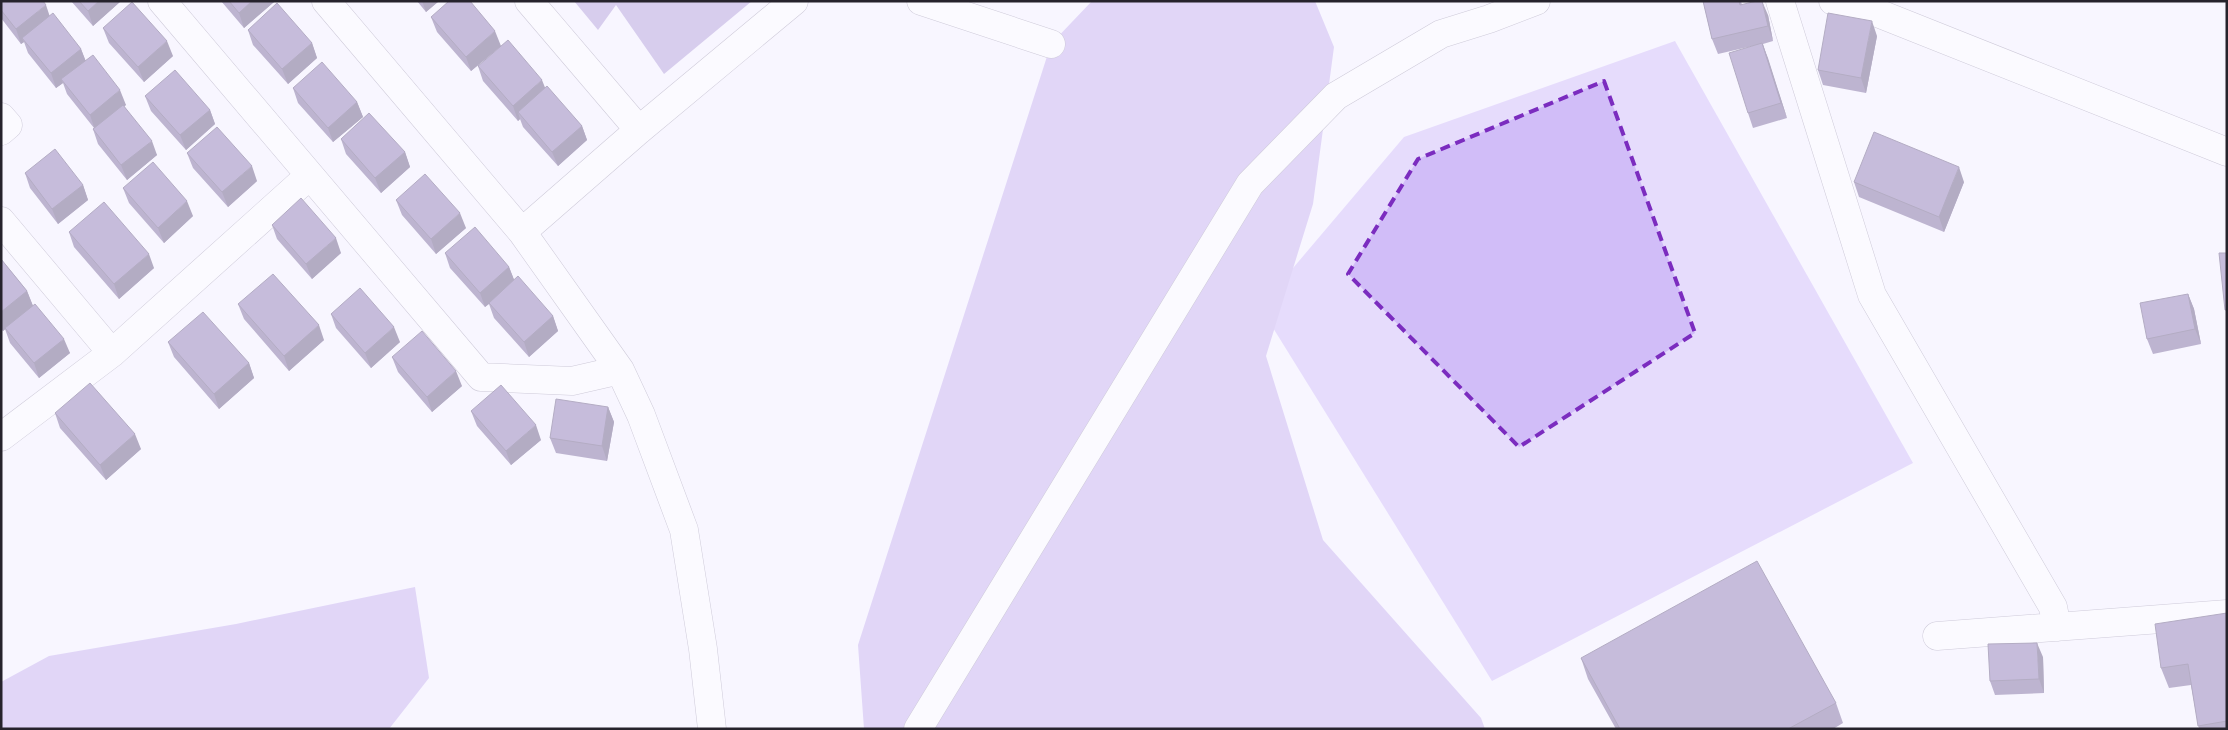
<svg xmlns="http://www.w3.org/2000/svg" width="2228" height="730" font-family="'Work Sans',sans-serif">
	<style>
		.green { fill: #d1bdf8 }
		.forest { fill: #c5b0ee }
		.water { fill: #b09cd8 }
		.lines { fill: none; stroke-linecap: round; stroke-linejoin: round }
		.minor-casing { stroke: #9d97ac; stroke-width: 29 }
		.minor { stroke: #fff; stroke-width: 28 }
		.wall { fill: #776597 }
		.shaded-wall { fill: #61537b }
		.building { fill: #8a76b0; stroke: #61537b }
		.marked { fill: none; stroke: #7b2cbf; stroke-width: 4; stroke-dasharray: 10 6; stroke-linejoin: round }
	</style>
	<rect width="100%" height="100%" fill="#f8f6ff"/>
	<path class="green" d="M1675,41L1913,463L1492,681L1260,307L1404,137Z"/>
	<path class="forest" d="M1092,1H1315L1334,47L1313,204L1266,356L1323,540L1481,718L1485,729H864L858,645L1051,44Z
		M415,587L429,678L389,729H1V682L49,656L236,624Z"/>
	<path class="water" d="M574,1H752L664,74L616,5L598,30Z"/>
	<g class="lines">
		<g class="minor-casing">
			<path id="minor" d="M162,1L481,377L572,381L620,370
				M326,1L522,232L620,370L641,415L684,530L703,649L712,729
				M529,1L639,130
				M921,1L1051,44
				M1780,1L1872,295L2053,607L2057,627
				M1833,1L1865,8L2227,152
				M1,117L8,125L1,131
				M1,221L112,353
				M522,232L639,130L794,1
				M1,437L112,353L309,176
				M1937,636L2227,614
				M918,729L1250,184L1336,96L1441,34L1489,19L1536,1"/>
		</g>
		<use href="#minor" class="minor"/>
	</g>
	<path class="wall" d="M1,1L50,16L81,49L85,60L126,105L124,106L157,155L127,180L98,144L93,129L94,128L67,94L63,83L56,88L28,53L24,42L21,44L1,18Z
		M71,1H121L93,26Z
		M221,1H274V2L244,28Z
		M417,1H439L426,12Z
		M1703,1H1741L1742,5L1768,15L1773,41L1763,44L1787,118L1753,128L1748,113L1757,45L1718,54L1712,39Z
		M431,17L501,46L471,71L437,32Z
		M103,28L173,56L144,82L109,43Z
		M248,30L312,43L317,58L288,84L253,45Z
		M1877,36L1866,93L1823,85L1818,70Z
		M478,66L545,88L582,126L587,140L558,166L523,127L520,119L518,121L483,81Z
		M293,88L357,102L363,117L333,142L298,103Z
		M145,96L210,110L215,124L186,150L151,111Z
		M341,139L405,152L410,167L381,193L346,154Z
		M187,153L257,181L228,207L193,168Z
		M25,173L83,185L88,200L58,224L30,188Z
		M1854,182H1964L1944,232L1859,197Z
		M123,188L193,216L164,243L129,203Z
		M396,200L466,228L436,254L402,215Z
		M272,225L341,253L312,279L277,239Z
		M69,232L154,268L119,299L74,247Z
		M445,253L509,267L514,280L553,316L558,331L529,357L494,318L489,304L485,307L450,268Z
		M1,259L27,291L33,306L70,353L39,378L10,343L5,329L3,331L1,329Z
		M2188,294L2194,309L2201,344L2153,354L2147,339Z
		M238,304L324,340L289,371L244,319Z
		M331,314L400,342L371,368L336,328Z
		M168,342L249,363L254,378L219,409L174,357Z
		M392,357L462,386L432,412L398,372Z
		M608,407L614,422L607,461L556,453L550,438Z
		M471,411L541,440L511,465L477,426Z
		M55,413L141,449L106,480L60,428Z
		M2227,613V729H2199L2191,685L2169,688L2161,668Z
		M2043,657L2044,693L1995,695L1990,681Z
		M1581,658L1836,703L1843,723L1833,729H1616L1588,679Z"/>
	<path class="shaded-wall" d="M99,1H121L93,26L88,11Z
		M252,1L274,2L244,28L239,13Z
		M422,1H439L426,12Z
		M1762,1L1768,15L1773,41L1768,26Z
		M46,5L51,20L22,38L24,42L21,44L16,29Z
		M1872,21L1877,36L1866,93L1861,78Z
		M495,31L501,46L471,71L466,57Z
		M167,41L173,56L144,82L138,67Z
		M312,43L317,58L288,84L282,69Z
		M1762,43L1768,58L1787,118L1781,103Z
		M81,49L87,64L61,79L63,83L56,88L51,73Z
		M542,80L548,95L518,112L520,119L518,121L513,106Z
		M120,90L126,105L95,130L90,115Z
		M357,102L363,117L333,142L328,128Z
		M210,110L215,124L186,150L180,135Z
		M582,126L587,140L558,166L552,152Z
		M152,141L157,155L127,180L121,165Z
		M405,152L410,167L381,193L375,178Z
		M252,166L257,181L228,207L222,192Z
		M1959,167L1964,182L1944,232L1939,217Z
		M83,185L88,200L58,224L52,209Z
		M187,201L193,216L164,243L158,228Z
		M460,213L466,228L436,254L431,239Z
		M336,238L341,253L312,279L306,264Z
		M149,254L154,268L119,299L114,284Z
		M509,267L515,282L485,307L480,293Z
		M27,291L33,306L3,331L1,326V312Z
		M2188,294L2194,309L2201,344L2195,329Z
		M553,316L558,331L529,357L524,342Z
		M319,325L324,340L289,371L284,356Z
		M394,327L400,342L371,368L365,353Z
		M64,339L70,353L39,378L34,363Z
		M249,363L254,378L219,409L214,394Z
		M456,371L462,386L432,412L427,397Z
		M608,407L614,422L607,461L602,446Z
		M536,425L541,440L511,465L506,451Z
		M135,434L141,449L106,480L100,465Z
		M2037,643L2043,657L2044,693L2039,679Z"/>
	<path class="building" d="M1,1H43L46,5L16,29L1,10Z
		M79,1H99L88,11Z
		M229,1H252L239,13Z
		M449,1H470L495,31L466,57L431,17Z
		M1703,1H1739L1740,5L1757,1H1762L1768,26L1712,39Z
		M132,2L167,41L138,67L103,28Z
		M277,3L312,43L282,69L248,30Z
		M53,13L81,49L51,73L22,38Z
		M1828,13L1872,21L1861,78L1818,70Z
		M508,40L542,80L513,106L478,66Z
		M1762,43L1781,103L1748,113L1729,53Z
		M93,55L120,90L90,115L61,79Z
		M322,62L357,102L328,128L293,88Z
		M175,70L210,110L180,135L145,96Z
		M547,86L582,126L552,152L518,112Z
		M123,105L152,141L121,165L93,129Z
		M369,113L405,152L375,178L341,139Z
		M217,127L252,166L222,192L187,153Z
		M1874,132L1959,167L1939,217L1854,182Z
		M55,149L83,185L52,209L25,173Z
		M153,162L187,201L158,228L123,188Z
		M425,174L460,213L431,239L396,200Z
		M301,198L336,238L306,264L272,225Z
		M104,202L149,254L114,284L69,232Z
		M475,227L509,267L480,293L445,253Z
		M2219,253H2227V310H2225Z
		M1,259L27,291L1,312Z
		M273,274L319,325L284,356L238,304Z
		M518,276L553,316L524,342L489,303Z
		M360,288L394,327L365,353L331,314Z
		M2188,294L2195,329L2147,339L2140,303Z
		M35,304L64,339L34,363L5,328Z
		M203,312L249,363L214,394L168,342Z
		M422,331L456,371L427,397L392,357Z
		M90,383L135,434L100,465L55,413Z
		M501,385L536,425L506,451L471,411Z
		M556,399L608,407L602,446L550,438Z
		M1757,561L1836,703L1788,729H1620L1581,658Z
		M2227,613V721L2198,726L2188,664L2161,668L2155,624Z
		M2037,643L2039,679L1990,681L1988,644Z"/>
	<path d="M0 0H2228V730H0ZM1604,81L1695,333L1519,447L1348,274L1418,159Z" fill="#f8f6ff" fill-opacity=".55" fill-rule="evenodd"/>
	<path class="marked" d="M1604,81L1695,333L1519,447L1348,274L1418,159Z"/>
	<rect width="2228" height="730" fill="none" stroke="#26232c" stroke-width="5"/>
</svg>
